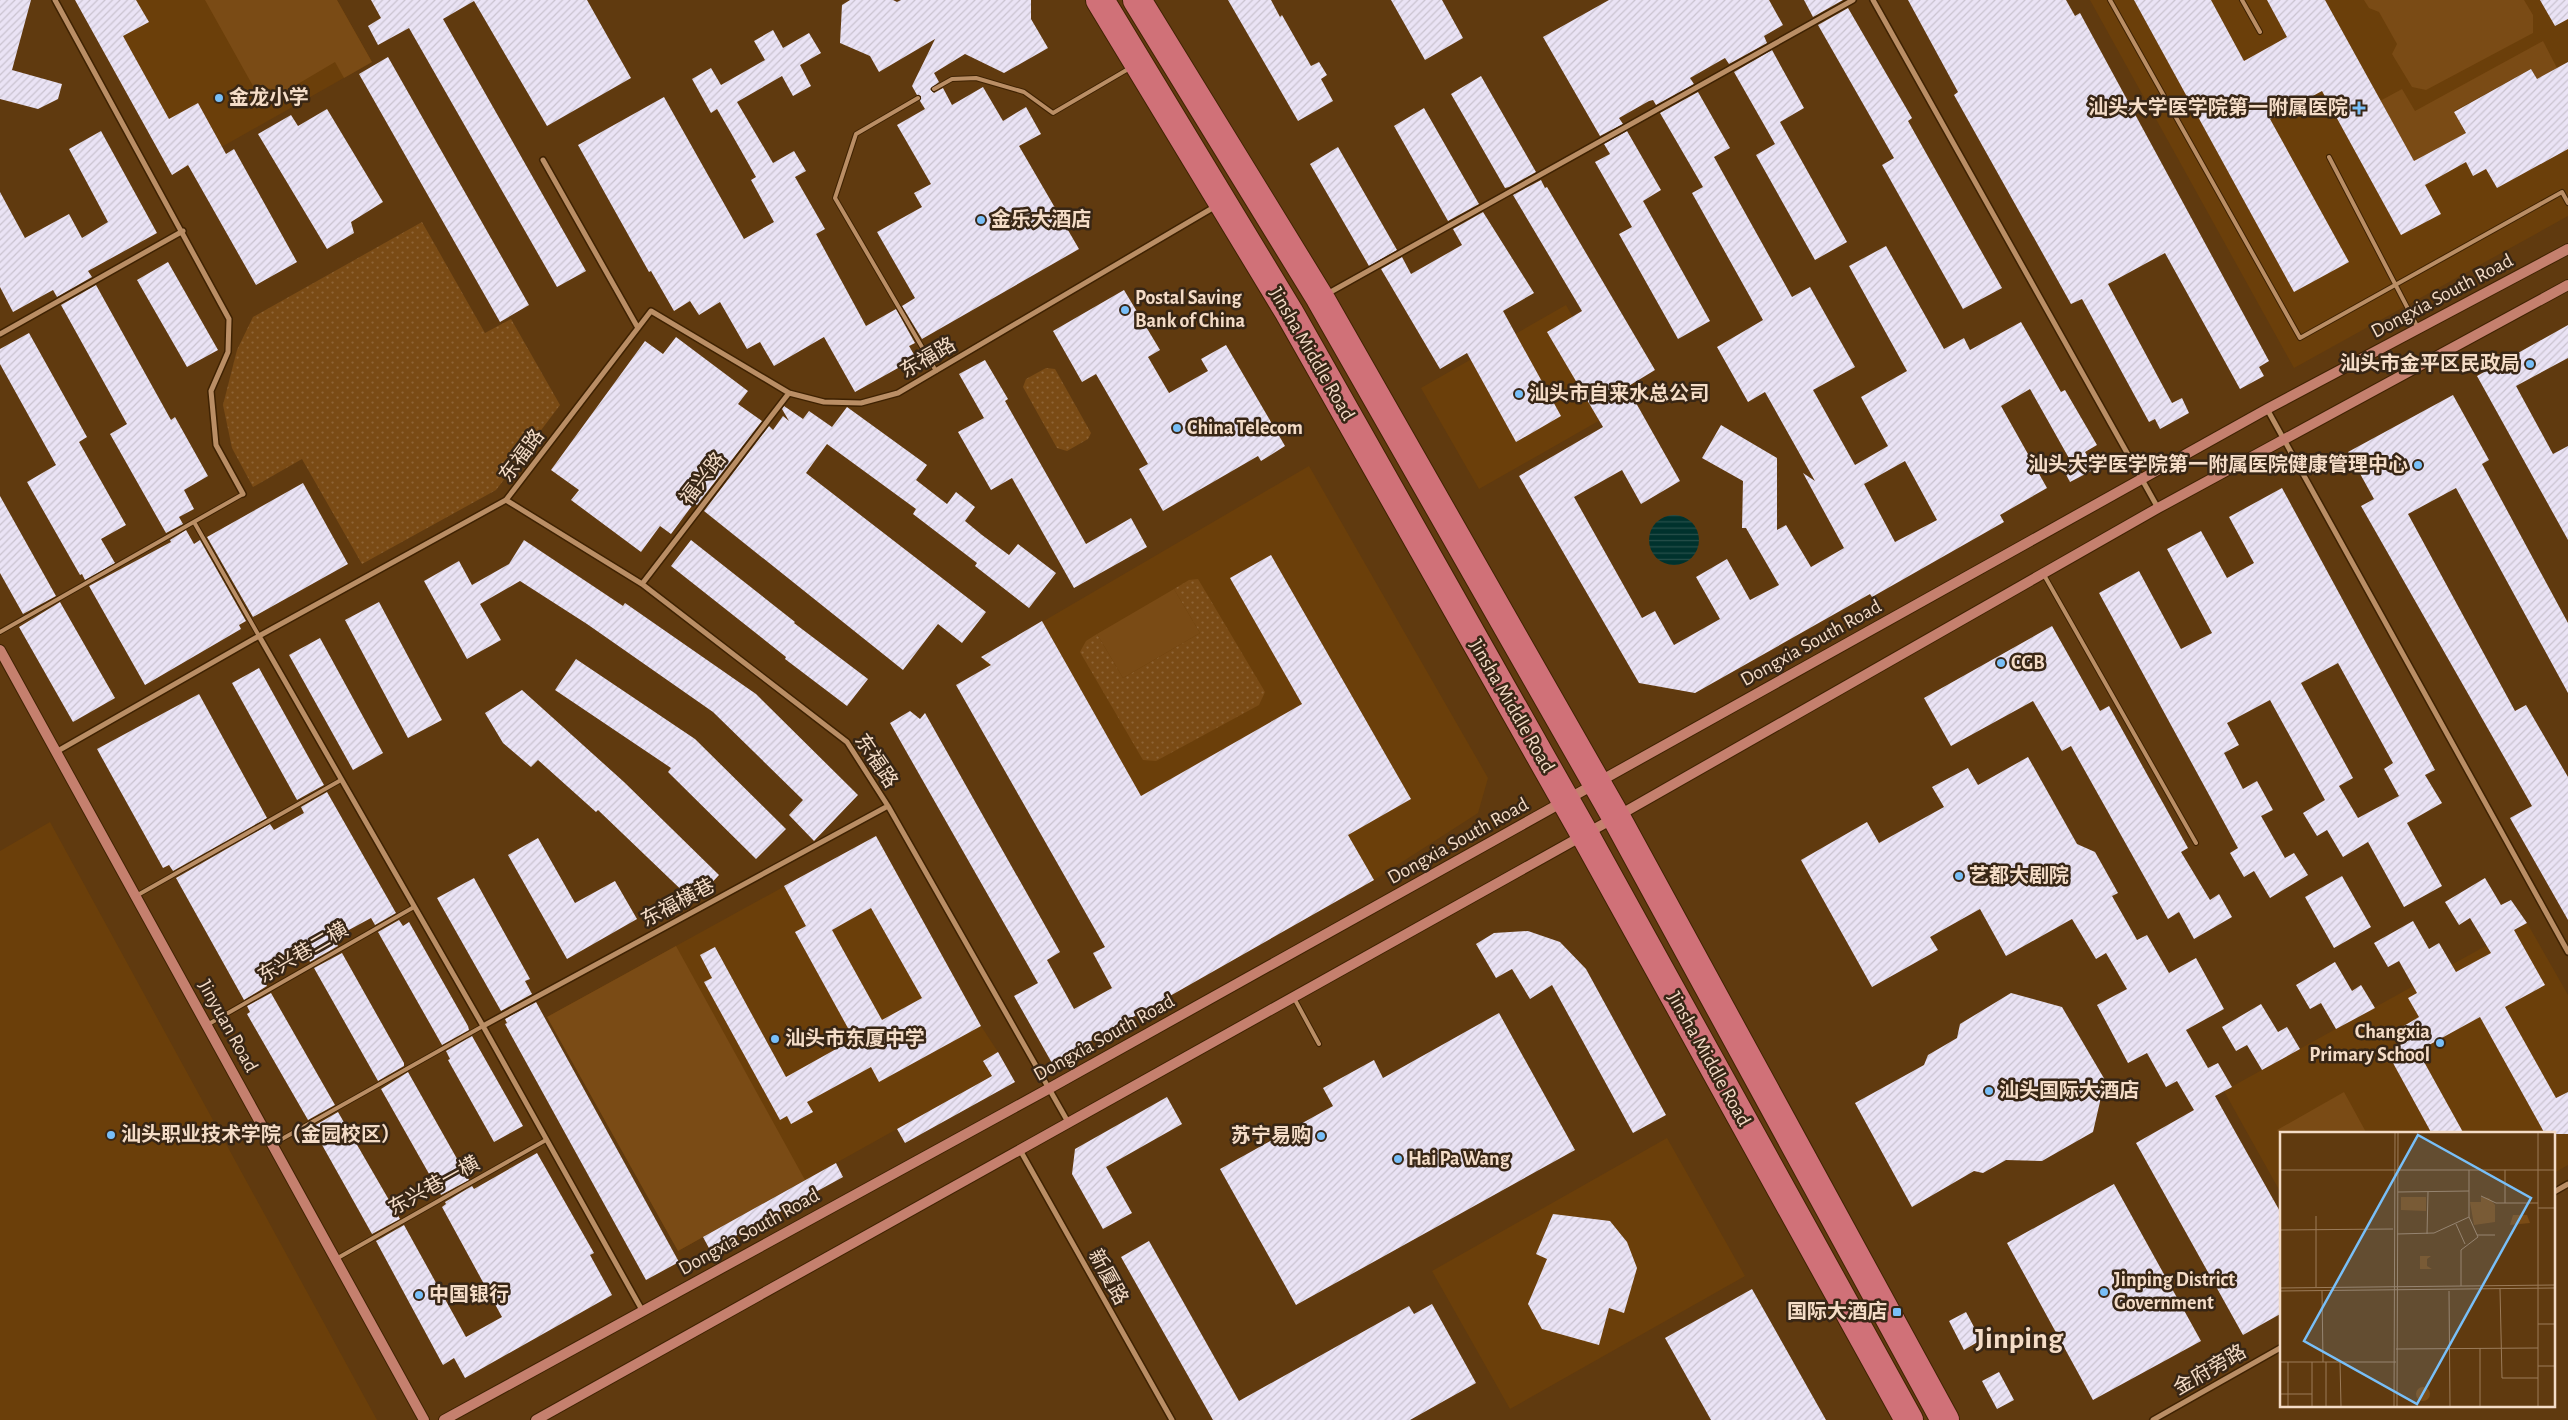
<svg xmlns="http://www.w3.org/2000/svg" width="2568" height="1420" font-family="'Alegreya Sans','Noto Sans SC',sans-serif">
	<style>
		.built { fill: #6b3f0a }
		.grass { fill: url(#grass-dots) }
		.garden { fill: #7a4b15 }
		.water { fill: url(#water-rules) }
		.building { fill: url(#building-hatch); fill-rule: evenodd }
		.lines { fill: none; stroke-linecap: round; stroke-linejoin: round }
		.lane-casing { stroke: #3f2202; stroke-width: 6 }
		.street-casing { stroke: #3f2202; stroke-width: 8 }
		.secondary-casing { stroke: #3f2202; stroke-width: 12 }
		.primary-casing { stroke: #3f2202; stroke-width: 30 }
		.lane { stroke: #ba8e65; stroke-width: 4 }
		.street { stroke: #ba8e65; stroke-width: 5 }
		.secondary { stroke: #c5806e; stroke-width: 10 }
		.primary { stroke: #d07178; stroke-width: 28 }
		.poi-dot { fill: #78bff8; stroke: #382615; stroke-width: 2 }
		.labels { text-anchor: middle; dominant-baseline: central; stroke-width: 5; stroke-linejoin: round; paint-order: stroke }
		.poi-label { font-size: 20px; font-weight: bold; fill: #f4dcc7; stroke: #382615; text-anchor: start }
		.street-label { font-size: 20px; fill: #f4dcc7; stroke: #382615 }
		.town-label { font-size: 30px; font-weight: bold; fill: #f4dcc7; stroke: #382615 }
		.inset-road { fill: none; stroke: #9b7b59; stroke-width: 1 }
		.view { fill: #78bff8; fill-opacity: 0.15; stroke: #78bff8; stroke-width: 2.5 }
		.inset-edge { fill: none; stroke: #f4dcc7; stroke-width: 2.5 }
	</style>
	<defs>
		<pattern id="grass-dots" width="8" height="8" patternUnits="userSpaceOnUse" patternTransform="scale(1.25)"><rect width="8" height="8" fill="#7a4b15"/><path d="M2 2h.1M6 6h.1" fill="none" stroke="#8e6436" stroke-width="1.8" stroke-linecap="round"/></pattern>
		<pattern id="water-rules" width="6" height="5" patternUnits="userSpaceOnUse" patternTransform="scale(1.25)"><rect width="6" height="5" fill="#00322d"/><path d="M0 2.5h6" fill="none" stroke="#264f4a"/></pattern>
		<pattern id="building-hatch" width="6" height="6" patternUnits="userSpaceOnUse" patternTransform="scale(1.25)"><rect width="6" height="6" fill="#eae3f5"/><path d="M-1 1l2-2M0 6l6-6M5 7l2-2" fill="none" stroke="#cac3d0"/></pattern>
	</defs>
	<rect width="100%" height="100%" fill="#603a0f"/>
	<path class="built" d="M75,0H337L372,62L172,175Z
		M2090,0H2568V216L2294,368Z
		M1566,305L1623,407L1479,489L1421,388Z
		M1309,466L1488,778L1478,813L1374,880L1175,993L982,657Z
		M50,822L377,1420H0V851Z
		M876,836L981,1026L998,1052L983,1061L992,1076L678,1251L547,1017Z
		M2527,923L2568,995V1165L2554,1173V1134H2282V1195L2224,1091Z
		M1667,1138L1745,1276L1510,1409L1432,1271Z"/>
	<path class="grass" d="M422,222L485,333L511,319L560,405L496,490L362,564L302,459L253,487L232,448L223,405L237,350L253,317Z
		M1046,368L1055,369L1091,433L1088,439L1067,451L1057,448L1023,387L1026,379Z
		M1198,579L1265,692L1259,705L1156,761L1143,760L1080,652L1086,641L1097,634L1123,678L1200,633L1174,589L1189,580Z"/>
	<path class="garden" d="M205,0H337L372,62L344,78L335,62L286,91L253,86Z
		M2364,0H2524L2533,15V33L2426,90L2412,87L2392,54L2397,44L2379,12L2369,8Z
		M2543,41L2557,68L2537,79L2531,69L2454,111L2471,144L2455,139L2414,161L2380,101L2402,89L2415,111Z
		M1174,589L1200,633L1123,678L1097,634Z
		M676,946L805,1180L678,1251L547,1017Z
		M2344,1092L2367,1134H2282V1139L2277,1130Z"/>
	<path class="water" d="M1649 540a25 25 0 1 1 50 0a25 25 0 1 1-50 0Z"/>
	<path class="building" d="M0,0H31L12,70L62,84L58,99L38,109L0,99Z
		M75,0H136L149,22L123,36L169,119L198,103L226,154L234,149L297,262L256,285L188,165L172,175Z
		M371,0H587L631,78L547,126L474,1L443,19L586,271L557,287L409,28L378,45L368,26L381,18Z
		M850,0H893L897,2L901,0H1031V19L1048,48L1004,73L965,54L934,73L939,82L930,89L934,93L943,88L952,105L983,87L1003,121L1026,107L1041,134L1019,146L1079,249L922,339L902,306L915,298L877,232L922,207L914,193L931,184L897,125L925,109L920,101L921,96L917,95L912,86L935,39L879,72L870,56L840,43L842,5Z
		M1228,0H1271L1280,17L1282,15L1311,66L1319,62L1327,75L1321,79L1333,101L1298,121Z
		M1391,0H1442L1463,38L1425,60Z
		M1609,0H1769L1783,25L1764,36L1767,43L1729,64L1725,58L1690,78L1694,84L1656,105L1653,100L1649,101L1619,118L1623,124L1600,136L1543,37Z
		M1804,0H1843L1813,17Z
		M1908,0H2066L2075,16L2080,13L2269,361L2259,367L2264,376L2240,389L2165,253L2108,284L2172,403L2182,398L2189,413L2160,429L2155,419L2149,422L2082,299L2071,304L1954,95L1958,92Z
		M2134,0H2211L2244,61L2287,37L2267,0H2325L2414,161L2466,133L2454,112L2531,69L2537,79L2568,62V149L2497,188L2486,169L2473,176L2466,162L2425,185L2441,214L2401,235L2322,91L2270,119L2349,262L2294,292Z
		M2540,0H2568V19L2555,26Z
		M1848,8L1912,118L1908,121L2002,288L1963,309L1882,165L1894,158L1818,25Z
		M773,30L783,48L809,33L821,53L800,65L811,86L793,96L782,76L737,102L773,163L794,151L806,171L795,177L825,229L816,234L866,326L896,309L915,343L909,346L916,358L855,392L824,337L774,366L760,342L747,349L720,302L699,315L690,301L674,311L651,271L649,272L578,145L664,97L744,239L774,222L751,180L756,177L731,133L717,109L711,113L692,79L711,68L721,85L765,60L754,41Z
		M1772,50L1804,108L1780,122L1847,242L1815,260L1756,155L1775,144L1734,72Z
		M388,57L529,305L500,322L359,74Z
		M1481,76L1536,172L1509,187L1505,188L1451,94Z
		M1698,92L1730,148L1714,157L1792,297L1810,287L1855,367L1813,390L1855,465L1888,446L1861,397L1907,371L1849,266L1886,246L1944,349L1964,338L1970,350L2021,322L2061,392L2065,390L2097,445L2085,452L2095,469L2070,482L2061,465L2070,460L2030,389L2001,406L2047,488L2000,515L2004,522L1872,597L1870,594L1695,693L1639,683L1519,476L1603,427L1547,332L1582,311L1513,195L1541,180L1545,188L1547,187L1655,370L1627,387L1680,481L1641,504L1622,470L1574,497L1642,618L1655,611L1674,645L1720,619L1696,577L1727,559L1750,600L1779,585L1746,528H1742L1743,481L1702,458L1721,425L1777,458V530L1786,525L1811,567L1844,548L1803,473L1815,481L1765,392L1748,402L1717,347L1763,320L1692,193L1703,187L1660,113ZM1905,461L1937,520L1895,542L1864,484Z
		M1424,108L1479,204L1448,221L1394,126Z
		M327,109L383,202L351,222L354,233L327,249L258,134L291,115L298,126Z
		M101,131L157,233L88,271L92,277L57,297L53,290L13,312L0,287V192L25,238L69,214L82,238L108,222L69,149Z
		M1627,131L1661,190L1643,201L1710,321L1678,339L1619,234L1632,227L1595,162L1610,154L1604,144Z
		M1338,147L1397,250L1369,266L1310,164Z
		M1483,212L1534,293L1503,311L1561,416L1516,442L1467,353L1440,369L1381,269L1402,257L1411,274L1462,245L1453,229Z
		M168,262L218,350L187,367L137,280Z
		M96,285L171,420L175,417L208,476L184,490L194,509L179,517L183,524L166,533L110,434L127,424L61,305Z
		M1124,290L1160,350L1148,357L1169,393L1208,371L1201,359L1226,345L1285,446L1261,461L1258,456L1163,511L1139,469L1148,464L1096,374L1082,382L1053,331Z
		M2568,325V358L2516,386L2553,454L2568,446V540L2477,376Z
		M29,333L87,437L79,442L126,525L101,539L115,563L85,580L82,574L80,575L27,482L56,465L0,364V349Z
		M676,337L748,391L738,404L762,421L697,505L694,503L671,534L660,526L641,552L571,500L579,490L551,470L645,341L663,354Z
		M985,360L1008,399L1005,401L1086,544L1131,518L1147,547L1074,588L1012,478L991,490L958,432L984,418L959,374Z
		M2453,395L2489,460L2482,464L2568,623V693L2456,488L2408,514L2515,711L2526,705L2568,777V920L2510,818L2532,806L2361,506L2374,499L2348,452Z
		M784,406L803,419L809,411L832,427L847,407L927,465L916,480L947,504L956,492L975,507L965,521L982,535L1009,555L1018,544L1056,573L1029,608L975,566L977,563L913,514L916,509L827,444L806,473L986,612L962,643L938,624L903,670L704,511L769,426L773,430L783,416L789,421L782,409Z
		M303,483L348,564L253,617L207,537Z
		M2282,488L2435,770L2425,775L2442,803L2407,823L2442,886L2404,907L2368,842L2343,857L2327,830L2317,836L2303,813L2325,800L2270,700L2227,723L2239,745L2224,753L2243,789L2257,781L2273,810L2261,816L2285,858L2294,853L2308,875L2270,898L2254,871L2244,877L2230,853L2238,848L2099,593L2139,571L2181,649L2212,633L2167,549L2201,531L2227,578L2254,563L2229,517ZM2338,663L2393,763L2384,769L2399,796L2358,818L2339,786L2353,778L2301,683Z
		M0,496L56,596L23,614L0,573Z
		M186,530L194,544L200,540L246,621L239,625L241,629L145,685L89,586L171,542L170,540Z
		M524,540L623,606L625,603L756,694L858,795L814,841L789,815L803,800L713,712L587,624L520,581L480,604L501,640L467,659L424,581L459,561L472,585L509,564Z
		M691,540L795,622L794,623L868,679L847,706L785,659L786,657L671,566Z
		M1271,555L1411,799L1348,835L1374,880L1052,1063L1014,996L1038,983L890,723L910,711L920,719L925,713L1060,952L1047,960L1074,1009L1112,988L1093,953L1105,947L956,685L991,665L981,657L1042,621L1141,796L1302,704L1230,578Z
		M60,602L115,698L73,722L19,627Z
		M379,602L442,720L408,738L345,620Z
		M2052,626L2100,711L2109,706L2188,848L2181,852L2210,900L2219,894L2232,917L2194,939L2179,912L2168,919L2071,746L2062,751L2033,701L1951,746L1924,698Z
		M320,638L383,753L353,770L289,655Z
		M576,659L695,739L786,829L756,859L668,772L671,768L555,690Z
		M259,668L324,785L297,800L232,683Z
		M522,690L624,782L719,875L694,902L598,810L596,812L538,760L531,767L503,743L485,713Z
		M199,694L267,818L173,871L169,865L163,868L97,749Z
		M2028,757L2077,844L2095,852L2118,893L2112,896L2137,940L2147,935L2169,973L2196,958L2224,1009L2186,1030L2208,1068L2218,1063L2232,1087L2215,1096L2282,1215V1313L2243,1335L2136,1143L2194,1110L2177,1081L2166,1087L2147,1053L2128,1063L2097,1005L2127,989L2106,953L2096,959L2072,919L2006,956L1980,909L1930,937L1938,950L1872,987L1801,860L1867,822L1879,843L1944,807L1932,787L1968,768L1978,785Z
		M327,792L396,913L375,925L371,918L334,938L338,946L310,962L305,952L264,975L263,978L267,986L244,1000L176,878L270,824L274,830L304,813L301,807Z
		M876,836L981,1026L879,1082L871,1067L807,1102L813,1112L791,1124L787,1116L780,1120L704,982L712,978L700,955L715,947L786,1077L854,1039L795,932L806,926L784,886ZM871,908L922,998L882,1020L832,930Z
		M538,838L575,903L615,881L637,919L567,959L508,855Z
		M2342,876L2371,927L2334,948L2305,897Z
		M474,878L530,979L525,981L532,994L501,1011L437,898Z
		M2485,878L2501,905L2511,900L2527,923L2514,930L2545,985L2505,1007L2556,1098L2568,1092V1134H2545L2480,1017L2418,1051L2464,1134H2432L2387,1052L2409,1040L2402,1027L2419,1017L2408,998L2417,993L2399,961L2388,967L2374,943L2413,921L2429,949L2439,943L2456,972L2491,953L2470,918L2459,925L2445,902Z
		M399,920L403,926L409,922L468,1026L469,1030L442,1045L378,932Z
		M1528,931L1560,942L1586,969L1666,1115L1633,1133L1552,985L1530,999L1512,969L1496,978L1476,944L1494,933Z
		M342,953L404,1063V1066L378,1081L314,968Z
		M2335,962L2352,991L2361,985L2375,1008L2336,1029L2321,1003L2310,1009L2296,985Z
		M271,993L335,1105L308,1120L247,1014L250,1012L247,1006Z
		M2011,993L2062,1007L2105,1080L2093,1132L2042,1161L2006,1160L1983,1173L1974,1171L1912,1207L1855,1103L1924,1065L1928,1055L1957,1038L1960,1024Z
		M536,1002L679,1262L646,1280L505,1024L507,1023L505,1019Z
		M2261,1004L2278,1032L2287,1027L2300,1049L2262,1070L2247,1045L2236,1051L2222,1027Z
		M1499,1013L1575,1150L1296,1305L1220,1169L1333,1106L1323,1088L1374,1060L1383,1078Z
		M472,1036L523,1126L494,1142L448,1060L450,1059L446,1051Z
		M998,1052L1015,1082L905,1143L897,1129L992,1076L983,1061Z
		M408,1072L469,1180L441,1195L381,1089Z
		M1167,1097L1182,1124L1106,1167L1132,1213L1103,1229L1072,1174L1075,1149Z
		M338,1112L400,1219L372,1234L312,1127Z
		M537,1153L594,1253L590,1255L612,1295L465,1378L454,1358L443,1365L376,1241L404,1225L466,1337L502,1317L442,1207L446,1204L445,1202L472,1186L474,1189Z
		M836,1163L843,1177L710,1250L703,1237Z
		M2114,1184L2201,1341L2093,1400L2007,1243Z
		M1553,1214L1610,1221L1627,1242L1637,1268L1624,1313L1609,1308L1599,1345L1542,1329L1528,1304L1547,1259L1536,1254Z
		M1149,1241L1239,1401L1409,1306L1414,1314L1432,1304L1476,1383L1410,1420H1213L1121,1257Z
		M1752,1289L1826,1420H1711L1665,1338Z
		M1966,1312L1981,1340L1964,1350L1949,1321Z
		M1999,1372L2014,1400L1997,1409L1982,1381Z"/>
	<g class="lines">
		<g class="lane-casing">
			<path id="lane" d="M2110,0L2300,338L2562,192L2568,203
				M2242,0L2260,32
				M934,89L952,79L976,78L1024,92L1053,113L1130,68
				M918,98L856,134L835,198L936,371
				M2329,157L2418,328
				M194,522L259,636
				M2044,575L2196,843
				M0,632L243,494
				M136,896L341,780
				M1294,998L1319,1044
				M207,1025L414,907
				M273,1144L483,1026
				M336,1259L546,1140"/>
		</g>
		<g class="street-casing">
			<path id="street" d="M55,0L229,319L228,352L211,391L216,445L243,494
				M1873,0L2158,508
				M543,160L638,328
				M1327,294L1853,0
				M0,334L183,231
				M2267,409L2568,952
				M506,500L642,584L847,742L888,806L1068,1122
				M642,584L789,393
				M259,636L483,1026L642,1310
				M56,752L259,636L506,500L651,311L789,393L824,402L861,403L898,393L1216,206
				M483,1026L888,806
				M1020,1150L1172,1420
				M2554,1192L2568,1184
				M2153,1420L2282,1347"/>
		</g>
		<g class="secondary-casing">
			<path id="secondary" d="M0,650L424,1420
				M444,1420L1050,1088L2267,409L2568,249
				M536,1420L1616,817L2158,508L2568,285"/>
		</g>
		<g class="primary-casing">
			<path id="primary" d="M1100,0L1289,312L1584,833L1909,1420
				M1137,0L1320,298L1616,817L1945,1420"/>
		</g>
		<use href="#lane" class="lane"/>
		<use href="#street" class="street"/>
		<use href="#secondary" class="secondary"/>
		<use href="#primary" class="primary"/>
	</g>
	<g class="poi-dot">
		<circle cx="219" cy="98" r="5"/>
		<path d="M2356.5 100.5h5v5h5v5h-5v5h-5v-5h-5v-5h5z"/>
		<circle cx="981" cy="220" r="5"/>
		<circle cx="1125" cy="310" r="5"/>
		<circle cx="2530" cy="364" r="5"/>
		<circle cx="1519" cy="394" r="5"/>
		<circle cx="1177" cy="428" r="5"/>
		<circle cx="2418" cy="465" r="5"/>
		<circle cx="2001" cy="663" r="5"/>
		<circle cx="1959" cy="876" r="5"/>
		<circle cx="775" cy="1039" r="5"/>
		<circle cx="2440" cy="1043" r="5"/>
		<circle cx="1989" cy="1091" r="5"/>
		<circle cx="111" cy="1135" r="5"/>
		<circle cx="1321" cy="1136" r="5"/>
		<circle cx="1398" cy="1159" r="5"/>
		<circle cx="2104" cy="1292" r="5"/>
		<circle cx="419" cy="1295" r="5"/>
		<rect x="1892" y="1307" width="10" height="10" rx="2.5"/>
	</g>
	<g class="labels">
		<g class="poi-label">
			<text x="229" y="98">金龙小学</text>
			<text x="2348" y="108" text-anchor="end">汕头大学医学院第一附属医院</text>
			<text x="991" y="220">金乐大酒店</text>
			<text x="1135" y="298">Postal Saving<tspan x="1135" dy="23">Bank of China</tspan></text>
			<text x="2520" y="364" text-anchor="end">汕头市金平区民政局</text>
			<text x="1529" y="394">汕头市自来水总公司</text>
			<text x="1187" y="428">China Telecom</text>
			<text x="2408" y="465" text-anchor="end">汕头大学医学院第一附属医院健康管理中心</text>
			<text x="2011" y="663">CGB</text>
			<text x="1969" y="876">艺都大剧院</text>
			<text x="2430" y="1032" text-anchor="end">Changxia<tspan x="2430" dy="23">Primary School</tspan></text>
			<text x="785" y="1039">汕头市东厦中学</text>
			<text x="1999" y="1091">汕头国际大酒店</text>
			<text x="121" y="1135">汕头职业技术学院（金园校区）</text>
			<text x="1311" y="1136" text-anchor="end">苏宁易购</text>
			<text x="1408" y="1159">Hai Pa Wang</text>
			<text x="2114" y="1280">Jinping District<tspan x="2114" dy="23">Government</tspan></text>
			<text x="429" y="1295">中国银行</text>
			<text x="1887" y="1312" text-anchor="end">国际大酒店</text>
		</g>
		<g class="street-label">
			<text transform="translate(2442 296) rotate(-28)">Dongxia South Road</text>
			<text transform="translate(1312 354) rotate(60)">Jinsha Middle Road</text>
			<text transform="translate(928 358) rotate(-30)">东福路</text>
			<text transform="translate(522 456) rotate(-53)">东福路</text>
			<text transform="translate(703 479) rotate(-52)">福兴路</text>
			<text transform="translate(1811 643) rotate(-29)">Dongxia South Road</text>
			<text transform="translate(1512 706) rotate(60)">Jinsha Middle Road</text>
			<text transform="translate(876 761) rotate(56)">东福路</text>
			<text transform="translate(1458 841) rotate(-29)">Dongxia South Road</text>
			<text transform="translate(678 903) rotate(-28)">东福横巷</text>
			<text transform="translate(303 953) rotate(-30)">东兴巷二横</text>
			<text transform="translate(228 1026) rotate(61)">Jinyuan Road</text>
			<text transform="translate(1104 1038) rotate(-29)">Dongxia South Road</text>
			<text transform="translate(1709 1059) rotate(61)">Jinsha Middle Road</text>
			<text transform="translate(434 1186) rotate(-29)">东兴巷一横</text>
			<text transform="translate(749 1232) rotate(-29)">Dongxia South Road</text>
			<text transform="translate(1108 1277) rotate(61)">新厦路</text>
			<text transform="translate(2210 1370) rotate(-30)">金府旁路</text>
		</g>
		<g class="town-label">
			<text x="2019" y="1339">Jinping</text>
		</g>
	</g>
	<g transform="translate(2280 1132)">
		<rect width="275" height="275" fill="#603a0f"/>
		<path d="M201,65L209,66L215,73V90L194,93L190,70H201ZM140,124H151L147,127V134L152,137H140Z" fill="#7a4b15"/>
		<path d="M121,65H146V79L121,78ZM233,83H247L250,91L230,93ZM136 262a7 7 0 1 1 14 0a7 7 0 1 1-14 0Z" fill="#7a4b15"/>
		<path class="inset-road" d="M258,1V274M0,38H275M225,38V71M118,60L189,59M201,64L216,71H258M258,76H275M36,84V155M176,92L185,112M0,98L113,97M117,102L154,101L189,85M147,102L148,60M197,103H215M181,154V118L198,105L189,85V38M0,156L275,153M220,157L222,246H258M0,159L275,156M42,159L43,230M169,159L170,274M258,192H275M200,216V274M116,217L258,216M0,230H116M8,230V274M46,230V274M60,230L61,274M258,234H275M0,262H32M32,274V230M114,274L115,1M117,274L118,1"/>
		<path class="view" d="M138,3L251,66L137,272L24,209Z"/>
		<rect width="275" height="275" class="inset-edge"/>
	</g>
</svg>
